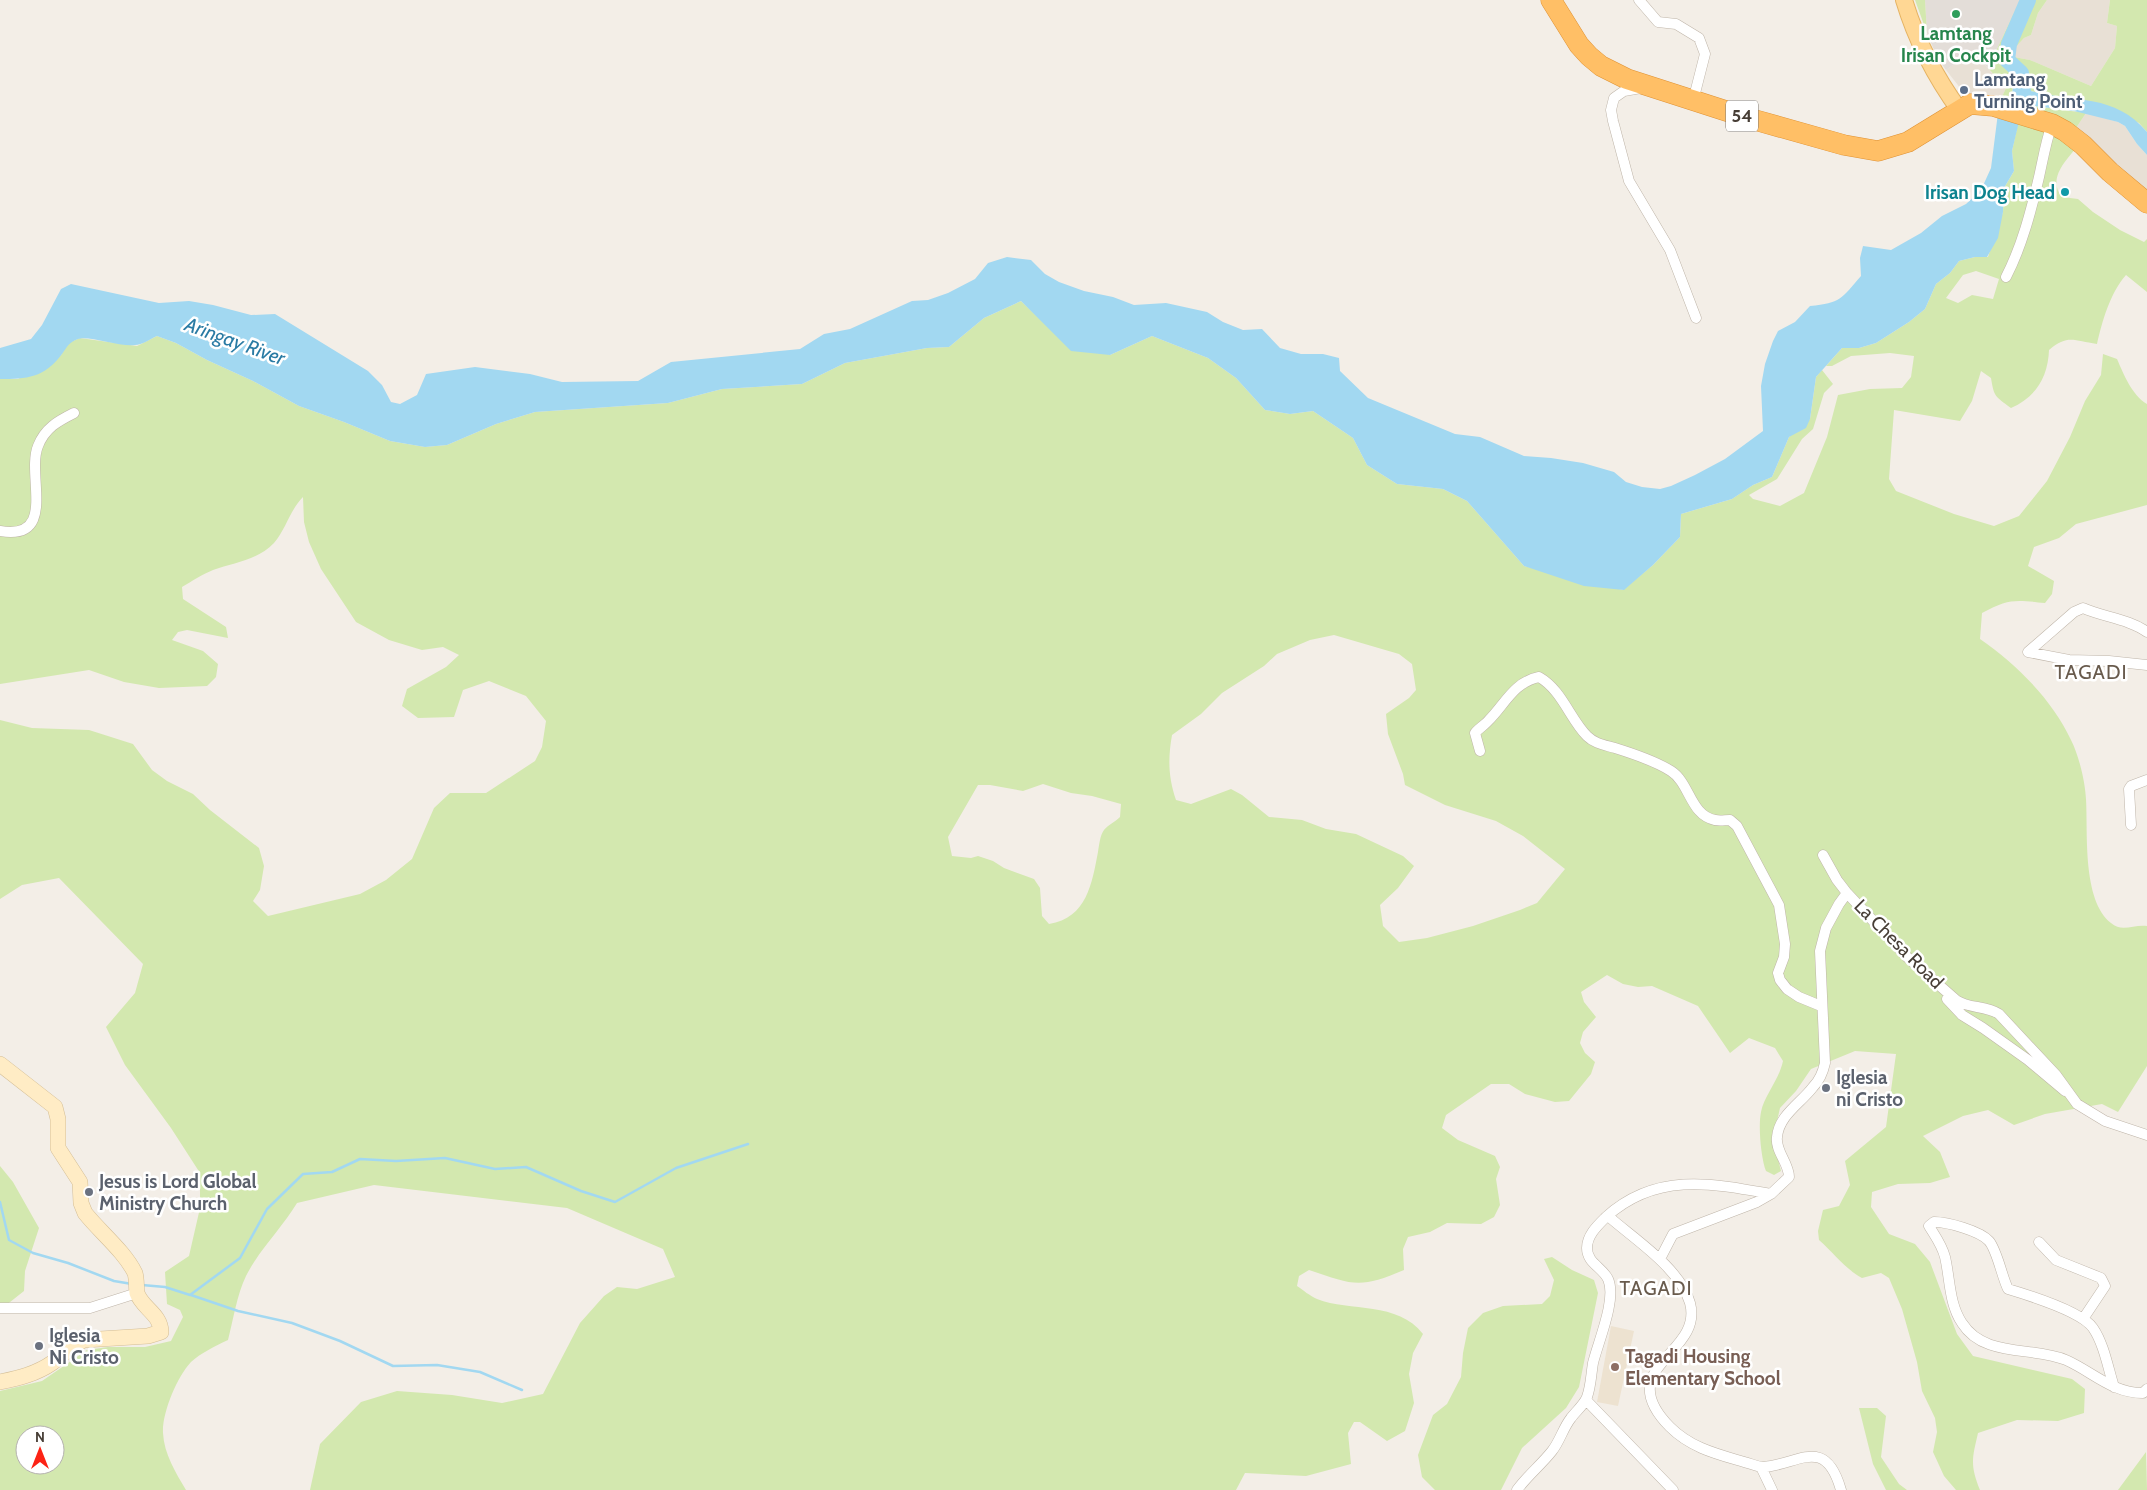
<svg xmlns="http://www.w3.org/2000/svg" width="2147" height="1490" font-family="Cabin,sans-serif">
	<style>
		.residential { fill: #e8e0d5 }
		.industrial { fill: #e3ddd8 }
		.education { fill: #ede2d0 }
		.green { fill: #d3e8af; fill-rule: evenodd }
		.water { fill: #a2d8f1 }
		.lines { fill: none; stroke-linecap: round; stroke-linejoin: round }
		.stream { stroke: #a2d8f1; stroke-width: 2.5 }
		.river { stroke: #a2d8f1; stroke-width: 16 }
		.street-casing { stroke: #bfb5a9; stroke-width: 11 }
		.secondary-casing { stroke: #d4be96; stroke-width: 16 }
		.primary-casing { stroke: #e5b363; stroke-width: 18 }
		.highway-casing { stroke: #df9235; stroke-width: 21 }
		.street { stroke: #fff; stroke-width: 10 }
		.secondary { stroke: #ffecc5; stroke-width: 15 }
		.primary { stroke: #ffd794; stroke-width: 16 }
		.highway { stroke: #ffbf66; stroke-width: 20 }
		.leisure-dot { fill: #2e9e5b; stroke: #fff; stroke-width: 2 }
		.service-dot { fill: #5c6f8a; stroke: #fff; stroke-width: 2 }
		.culture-dot { fill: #0f9aa8; stroke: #fff; stroke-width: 2 }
		.worship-dot { fill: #6b7280; stroke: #fff; stroke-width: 2 }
		.education-dot { fill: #8d6e63; stroke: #fff; stroke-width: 2 }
		.labels { text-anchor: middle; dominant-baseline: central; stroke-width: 5; stroke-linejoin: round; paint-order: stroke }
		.shield { fill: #fff; stroke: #7e7872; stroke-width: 1 }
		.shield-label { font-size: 18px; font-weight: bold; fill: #473e36 }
		.leisure-label { font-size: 19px; font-weight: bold; fill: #27864d; stroke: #fff }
		.service-label { font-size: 19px; font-weight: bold; fill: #4e5e75; stroke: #fff; text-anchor: start }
		.culture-label { font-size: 19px; font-weight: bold; fill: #0d838f; stroke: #fff; text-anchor: end }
		.street-label { font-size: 19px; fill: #473e36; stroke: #fff }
		.worship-label { font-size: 19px; font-weight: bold; fill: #5b616d; stroke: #fff; text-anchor: start }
		.education-label { font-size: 19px; font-weight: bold; fill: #785e54; stroke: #fff; text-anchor: start }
		.water-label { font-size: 20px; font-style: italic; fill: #2a7ba4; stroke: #fff }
		.neighbourhood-label { font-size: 20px; letter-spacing: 1px; fill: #695b4d; stroke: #fff }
	</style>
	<rect width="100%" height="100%" fill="#f3eee7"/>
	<path class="residential" d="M2047,0H2110L2107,23L2117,26L2115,48L2091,86L2030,60L2014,57L2012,50L2024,38L2031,35L2038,13Z
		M1972,51L2006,88L2001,99L1973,96L1961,89L1946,70Z
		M2086,113L2118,122L2125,126L2137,144L2147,155V196L2076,128Z"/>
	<path class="industrial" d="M1925,0H2020L1988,68L1972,51L1946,70L1937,57L1927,33Z"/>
	<path class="education" d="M1611,1326L1634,1331L1618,1406L1597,1402Z"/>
	<path class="green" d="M1915,0H1925L1927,33Z
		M2020,0H2047L2038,13L2031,35L2024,38L2012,51L2014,57L2030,60L2091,86L2115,48L2117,26L2107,23L2110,0H2147V132L2139,123L2074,98L2052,97L2031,91L2014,79L2012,95L2004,104L2001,99L2006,88L1988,68Z
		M2027,105L2086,113L2076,128L2022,109Z
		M2019,119L2078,146C2066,160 2047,179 2062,197L2078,199L2093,212L2120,230L2144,242L2147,239V292L2126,275C2110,293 2102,322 2097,344C2074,341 2068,334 2049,350C2048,377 2036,397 2011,408C1995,396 1994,397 1991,378L1981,371L1972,401L1960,421L1894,410L1889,479L1896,491L1954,514L1994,526L2019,516L2047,481L2070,437L2085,401L2101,375L2103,354L2117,359C2124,375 2132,395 2147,404V505L2076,524L2059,538L2034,547L2028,566L2054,581L2052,594L2045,603C2016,600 2009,598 1982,613L1980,639C2016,664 2052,699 2071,740C2079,756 2085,781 2086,799C2088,833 2082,900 2111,923C2122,933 2134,924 2147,926V1066L2118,1112L2102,1104L2045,1114L2014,1125L1988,1110L1963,1116L1923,1136L1940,1152L1950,1177L1930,1183L1898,1184L1872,1192L1871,1207L1889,1234L1915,1244L1930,1262L1957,1334L1973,1356L2072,1379L2085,1389L2084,1413L2058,1421L2017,1420L1978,1433C1972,1459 1970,1465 1980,1490H1956L1944,1476L1933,1452L1937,1432L1935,1418L1922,1391L1917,1362L1902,1309L1889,1278L1881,1273L1862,1278C1844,1268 1834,1253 1819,1240L1818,1231L1823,1210L1839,1206L1850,1185L1845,1161L1886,1127L1896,1054L1855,1051L1811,1069L1796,1091L1780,1108L1773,1139L1781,1171L1774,1175L1766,1171C1761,1158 1758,1126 1761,1112C1764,1096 1779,1080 1783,1061L1775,1048L1749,1038L1730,1053L1698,1006L1652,986L1638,987L1623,984L1607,975L1581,992L1584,1002L1596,1017L1583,1032L1580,1043L1585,1053L1595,1062L1591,1074L1569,1101L1555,1102L1525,1094L1509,1084H1491L1446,1115L1442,1128L1458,1140L1495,1156L1500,1167L1496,1179L1500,1205L1494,1217L1481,1224L1447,1223L1430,1232L1408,1237L1403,1249L1404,1270C1360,1289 1353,1285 1309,1270L1299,1276L1297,1286C1303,1290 1310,1296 1317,1299C1350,1312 1398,1301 1423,1334L1413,1353L1409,1374L1414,1403L1405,1431L1387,1441L1360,1422H1354L1348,1433L1351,1464L1306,1476L1245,1473L1236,1490H310L320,1444L361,1402L397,1391L452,1395L502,1403L543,1394L580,1323L604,1296L617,1287L637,1289L675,1277L663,1249L567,1208L374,1185L297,1203C282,1228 259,1250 246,1276C237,1294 233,1321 228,1340C215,1346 201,1353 191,1362C177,1377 162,1413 163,1433C164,1454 176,1473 186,1490H0V1391L42,1381L87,1350L108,1347H145L171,1341L183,1317L180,1310L167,1304L165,1272L189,1256L200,1208V1173L171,1128L125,1065L106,1027L135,993L143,964L59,878L22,885L0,899V720L32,728L89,730L133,744L152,770L167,781L193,794L210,810L259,848L264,866L260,890L253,901L268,916L360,894L386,880L412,859L434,808L450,793H486L535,761L542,747L546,721L526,696L489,681L463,690L454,717L418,718L402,706L407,689L446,667L459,655L443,647L422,650L389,640L356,622L321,569L309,542L304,522L303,497C290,510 286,529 274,543C258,560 234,563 213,570C203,574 192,581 182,587L183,599L226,627L228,638L187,630L178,632L172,640L203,651L218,664L216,677L207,686L159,688L124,682L89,670L0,684V379H18L61,355L68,343L80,338L137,346L157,336L176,343L207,360L253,381L299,406L344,422L390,441L425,447L447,445L496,424L535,412L668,403L722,389L802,384L845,363L927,348L949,347L984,318L1021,301L1044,323L1110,355L1152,336L1208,358L1236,378L1265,410L1290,414L1313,411L1353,438L1367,465L1397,484L1443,489L1467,501L1524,566L1623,590L1653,565L1680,537L1681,514L1732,499L1753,485L1772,477L1789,437L1810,419L1816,377L1822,370L1833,384L1824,393L1813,429L1802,439L1777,479L1749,495L1753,499L1780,506L1804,493L1827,437L1838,395L1870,389L1902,388L1911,377L1914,356L1890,353L1851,356L1832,366H1826L1842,348H1859L1876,343L1909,322L1925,309L1936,284L1950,273L1959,261L1975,257H1988L2003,212L2004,188L2014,171L2012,151ZM1976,271L1999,279L1993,299L1972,295L1958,303L1946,298L1963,275ZM1334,635L1399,654L1412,664L1416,690L1409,698L1386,714L1388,734L1403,774L1405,785L1445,805L1496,821L1523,836L1565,869L1537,903L1520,910L1473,926L1427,938L1399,942L1383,926L1380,905L1398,888L1414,866L1403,856L1356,834L1326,829L1302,820L1269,817L1242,795L1231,789L1191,804L1176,800C1168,777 1168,758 1172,735L1201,714L1222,693L1264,666L1277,654L1310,640ZM1043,784L1071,793L1092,796L1121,804L1120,817C1115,822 1108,825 1104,830C1100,835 1099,846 1098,852C1092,883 1087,918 1049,924L1042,916L1040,888L1034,879L1004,868L993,861L978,856L971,858L952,856L948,837L978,785H990L1023,791ZM25,1435H55V1465H25Z
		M0,1166L13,1182L39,1228L25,1271L24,1291L0,1310Z
		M1552,1257L1572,1270L1594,1280L1598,1293L1579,1387L1566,1408L1522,1448L1501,1490H1435L1422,1477L1418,1455L1433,1415L1447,1404L1461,1377L1463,1353L1468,1328L1483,1313L1503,1306L1542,1304L1550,1296L1554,1280L1544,1259Z
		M1859,1408H1877L1886,1416L1881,1457L1899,1484L1907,1490H1886L1873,1464Z
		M2146,1452L2147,1490H2118Z"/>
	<path class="water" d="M2029,78L2031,91C2075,103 2114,93 2147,132V155L2137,144L2125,126L2118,122L2074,111L2027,105L2022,109L2012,151L2014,171L2004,188L2003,212L1998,238L1987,257H1975L1959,261L1950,273L1936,284L1925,309L1909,322L1876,343L1859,348H1842L1816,377L1810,419L1806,428L1789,437L1772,477L1753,485L1732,499L1681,514L1680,537L1653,565L1624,590L1584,586L1524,566L1467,501L1443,489L1397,484L1367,465L1353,438L1313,411L1290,414L1265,410L1236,378L1208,358L1152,336L1110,355L1071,351L1021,301L984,318L949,347L927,348L845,363L802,384L722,389L668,403L535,412L496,424L447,445L425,447L390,441L344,422L299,406L253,381L207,360L176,343L157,336C150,339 142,345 135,345C119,347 88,335 78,339C69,342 67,347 62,354C44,378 27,379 0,379V348L31,339L42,325L61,289L71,284L159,303L189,301L213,305L251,315L275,314L368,371L382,385L391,402L400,404L417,395L426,374L475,367L530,374L562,382L638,381L671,362L800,349L824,334L850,329L912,301L928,300L948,293L975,279L988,263L1007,257L1031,260L1045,274L1059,282L1084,291L1113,297L1134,305L1166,303L1207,312L1223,322L1243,330L1262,329L1280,348L1301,354H1323L1339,358L1340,371L1368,398L1455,434L1480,437L1524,456L1551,458L1583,463L1614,472L1626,482L1642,487L1660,489L1671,486L1695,475L1725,459L1763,431L1761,386L1765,364L1773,341L1778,331L1795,322L1810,306C1841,303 1841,299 1861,276L1860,258L1863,246L1891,250L1921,233L1942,216L1966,204L1981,190L1991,168L1998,113L2012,95L2014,79Z"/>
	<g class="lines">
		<path class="stream" d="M0,1202L9,1240L33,1253L68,1263L114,1281L132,1284
			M142,1285L165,1287L190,1295L240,1258L267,1209L303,1174L332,1172L360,1159L396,1161L445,1158L495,1169L526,1167L581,1191L615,1202L676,1168L748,1144
			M191,1295L238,1311L292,1323L340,1341L393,1366L437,1365L480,1372L522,1390"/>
		<path class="river" d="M2022,97L2021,73L2007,60L2009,44L2028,0"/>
		<g class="street-casing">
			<path id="street" d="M1639,0L1658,22L1676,24L1699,38L1705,54L1693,101
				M1641,88L1624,91L1614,98L1611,110L1613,121L1629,181L1670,250L1696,318
				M2006,277C2022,246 2031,211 2039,177C2043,159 2046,141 2052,124
				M0,531C58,541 26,475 38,446C45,428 58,421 74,413
				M2028,652L2074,612L2083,608C2103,617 2129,619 2147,632
				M2028,652L2069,660L2109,661L2147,665
				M1480,751L1475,733C1479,728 1485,725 1489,720C1505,704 1514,682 1539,677C1562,690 1570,719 1587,736C1595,744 1605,745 1615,748C1631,753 1657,762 1671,771C1690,783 1690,815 1715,820C1720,821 1725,820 1730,820L1737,826L1779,905L1785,944L1784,957L1778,973L1780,980L1787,989L1799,997L1821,1006
				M2131,825L2129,789L2131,786L2147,780
				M1823,855L1837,880L1847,893
				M1947,999L1962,1015L1983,1028L2028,1060L2065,1091
				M1608,1216C1634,1239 1680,1268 1690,1303C1704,1355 1610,1366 1670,1427C1691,1448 1717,1454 1744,1462C1750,1463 1757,1467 1763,1467C1798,1465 1825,1434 1841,1490
				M2039,1242L2056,1260L2101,1278L2105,1286L2083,1319
				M1660,1259L1673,1234L1757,1202L1771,1194L1789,1177C1789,1163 1775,1151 1777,1137C1779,1115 1801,1103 1813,1087C1820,1080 1823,1072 1825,1063L1820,951L1826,928L1839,904L1847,893L1907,957L1956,1000C1969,1009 1985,1005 1999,1014L2056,1075L2077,1104L2105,1121L2147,1135
				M0,1308H90L137,1293
				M2114,1387C2108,1368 2104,1344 2093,1328C2082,1312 2028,1295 2008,1289C2002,1277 1997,1250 1989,1241C1980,1231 1948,1222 1934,1222L1929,1226C1935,1236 1942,1245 1945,1257C1950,1278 1949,1304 1962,1323C1984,1358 2032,1346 2066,1360C2093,1372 2112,1393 2143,1393L2147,1389
				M1586,1400L1673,1490
				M1761,1467L1772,1490
				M1517,1490C1527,1476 1541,1465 1552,1451C1560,1441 1563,1428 1571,1418C1576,1411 1584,1405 1587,1397C1591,1386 1591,1375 1593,1363C1598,1342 1617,1299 1608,1279C1602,1267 1587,1263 1587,1248C1587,1235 1598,1225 1606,1217C1656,1172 1711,1183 1771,1194"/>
		</g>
		<g class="secondary-casing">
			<path id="secondary" d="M0,1064L55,1107L58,1119V1148L80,1182L81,1203L85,1213C101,1233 124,1251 135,1273C137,1280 136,1286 137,1293C142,1308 161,1314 161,1332L148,1336L84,1340C71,1345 64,1355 52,1363C36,1374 19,1378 0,1382"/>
		</g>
		<g class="primary-casing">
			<path id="primary" d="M1904,0C1916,40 1936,78 1960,111"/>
		</g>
		<g class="highway-casing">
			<path id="highway" d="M1551,0L1579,45L1589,56L1601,66L1627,79L1748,118L1844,145L1878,151L1908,142L1970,104L1993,106L2052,124L2065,131L2083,145L2110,172L2147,203"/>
		</g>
		<use href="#street" class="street"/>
		<use href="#secondary" class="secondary"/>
		<use href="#primary" class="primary"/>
		<use href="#highway" class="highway"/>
	</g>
	<circle class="leisure-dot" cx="1956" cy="14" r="5"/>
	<circle class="service-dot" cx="1964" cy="90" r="5"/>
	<circle class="culture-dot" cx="2065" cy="192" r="5"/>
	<g class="worship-dot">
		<circle cx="1826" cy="1088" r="5"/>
		<circle cx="89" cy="1192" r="5"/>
		<circle cx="39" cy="1346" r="5"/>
	</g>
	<circle class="education-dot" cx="1615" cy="1367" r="5"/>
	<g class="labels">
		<rect class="shield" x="1726" y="100.5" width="32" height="31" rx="4"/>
		<g class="shield-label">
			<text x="1742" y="116">54</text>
		</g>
		<g class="leisure-label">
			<text x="1956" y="33">Lamtang<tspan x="1956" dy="22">Irisan Cockpit</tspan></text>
		</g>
		<g class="service-label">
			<text x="1974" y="79">Lamtang<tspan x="1974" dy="22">Turning Point</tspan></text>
		</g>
		<g class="culture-label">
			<text x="2055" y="192">Irisan Dog Head</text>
		</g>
		<g class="street-label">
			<text transform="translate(1899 944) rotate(45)">La Chesa Road</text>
		</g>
		<g class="worship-label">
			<text x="1836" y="1077">Iglesia<tspan x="1836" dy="22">ni Cristo</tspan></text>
			<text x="99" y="1181">Jesus is Lord Global<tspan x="99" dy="22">Ministry Church</tspan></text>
			<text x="49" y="1335">Iglesia<tspan x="49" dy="22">Ni Cristo</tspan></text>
		</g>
		<g class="education-label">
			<text x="1625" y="1356">Tagadi Housing<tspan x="1625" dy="22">Elementary School</tspan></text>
		</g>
		<g class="water-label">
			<text transform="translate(235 341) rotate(20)">Aringay River</text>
		</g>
		<g class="neighbourhood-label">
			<text x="2091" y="672">TAGADI</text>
			<text x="1656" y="1288">TAGADI</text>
		</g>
	</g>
	<g transform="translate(40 1450)"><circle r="24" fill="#ffffff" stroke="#b5b2af"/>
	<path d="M0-4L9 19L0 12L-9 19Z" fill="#fc2315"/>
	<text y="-8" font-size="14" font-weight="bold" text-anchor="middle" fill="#473e36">N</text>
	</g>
</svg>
